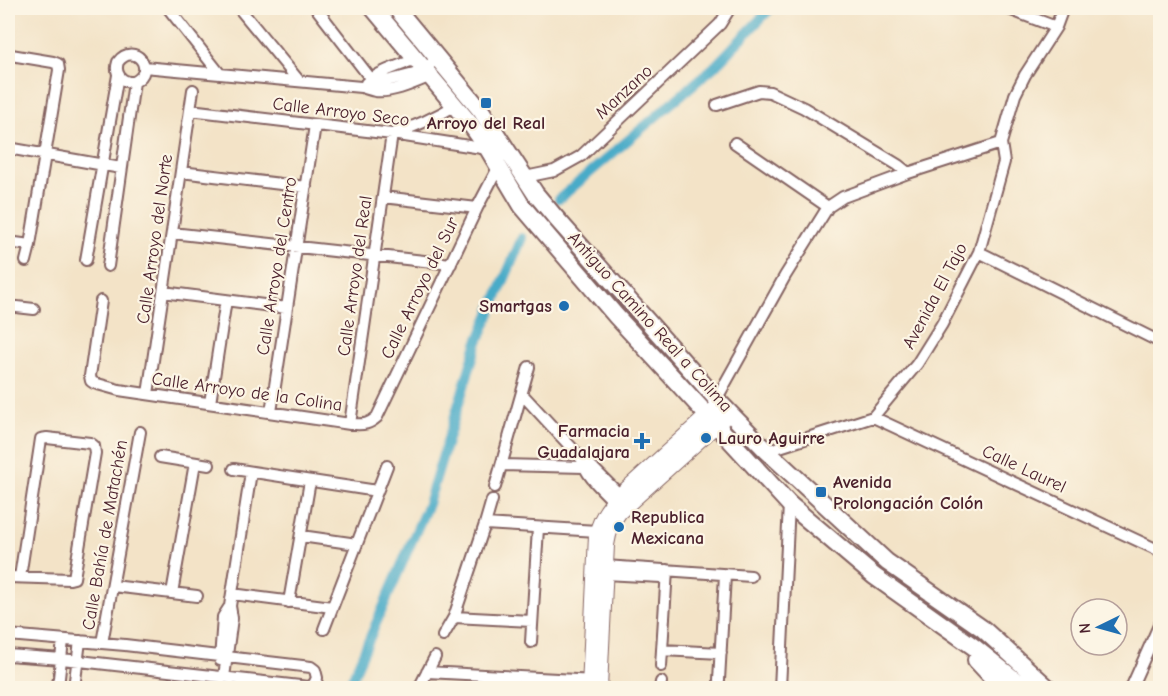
<svg xmlns="http://www.w3.org/2000/svg" width="1168" height="696" font-family="'Comic Neue',sans-serif">
	<style>
		.lines { fill: none; stroke-linecap: round; stroke-linejoin: round }
		.canal { stroke: #49abc8; stroke-width: 10 }
		.street-casing { stroke: #856462; stroke-width: 14 }
		.secondary-casing { stroke: #856462; stroke-width: 16 }
		.primary-casing { stroke: #856462; stroke-width: 20 }
		.street { stroke: #fff; stroke-width: 10 }
		.secondary { stroke: #fff; stroke-width: 14 }
		.primary { stroke: #fff; stroke-width: 16 }
		.poi-dot { fill: #1f6fb2; stroke: #fcf5e5; stroke-width: 2 }
		.labels { text-anchor: middle; dominant-baseline: central; stroke-width: 4.5; stroke-linejoin: round; paint-order: stroke }
		.street-label { font-size: 18px; fill: #4a1f2b; stroke: #fcf5e5 }
		.poi-label { font-size: 18px; font-weight: bold; fill: #4a1f2b; stroke: #fcf5e5; text-anchor: start }
	</style>
	<rect width="100%" height="100%" fill="#fcf5e5"/>
	<filter id="ink" filterUnits="userSpaceOnUse"><feTurbulence type="fractalNoise" baseFrequency=".0167" numOctaves="2"/><feDisplacementMap in="SourceGraphic" scale="12" xChannelSelector="R" yChannelSelector="G"/><feConvolveMatrix kernelMatrix="1 2 1 2 8 2 1 2 1" color-interpolation-filters="sRGB"/></filter>
	<filter id="wash" filterUnits="userSpaceOnUse"><feTurbulence type="fractalNoise" baseFrequency=".008" numOctaves="4" result="noise"/><feDisplacementMap in="SourceGraphic" scale="24" xChannelSelector="R" yChannelSelector="G"/><feGaussianBlur stdDeviation="1.35" result="paint"/><feColorMatrix in="noise" values="0 0 0 0 0 0 0 0 0 0 0 0 0 0 0 0 0 1.4 0 .05"/><feComposite in="paint" operator="in"/></filter>
	<g filter="url(#wash)">
		<rect width="100%" height="100%" fill="#f3e3c7"/>
		<g class="lines">
			<path class="canal" d="M559,199L714,67L771,8
				M348,688L428,504L477,344L522,238"/>
		</g>
	</g>
	<g filter="url(#ink)">
		<g class="lines">
			<g class="street-casing">
				<path id="street" d="M168,8L220,74
					M239,8L299,81
					M316,8L371,79L375,91
					M1006,8L1056,27
					M8,56L11,55L53,62L58,64L59,70L30,245L26,261
					M144,67L361,87C365,88 370,90 375,91C393,93 414,83 431,76L433,74
					M366,83C380,71 399,66 416,59
					M367,86L414,74L425,69L437,58
					M717,105L759,91L770,92L804,108L898,165L908,173
					M190,110L392,134L488,149
					M395,133C417,126 436,117 456,105
					M735,143L828,207
					M8,148L121,168
					M181,172L306,187
					M525,177L554,171L581,156L720,24L730,8
					M383,197L477,208
					M172,233L451,264
					M8,242L30,245
					M979,252L1160,342
					M86,260L118,75
					M108,266L134,82C158,70 134,41 118,62C114,74 122,83 134,82
					M163,292L287,308
					M101,301L90,376L91,381L94,383L119,390L350,424C362,424 367,426 377,417L477,208L499,166
					M8,306L34,309
					M148,394L193,90
					M522,394L582,459L589,464L620,495
					M717,398L785,276L828,207L843,197L908,173L1001,143
					M210,403L226,300
					M271,412L315,125
					M873,417L1160,551
					M350,424L392,134
					M767,451L873,417L917,364L942,324L979,252L1004,162L1001,143L1015,95L1025,75L1056,27L1063,8
					M160,457L209,465
					M583,461C585,475 604,491 613,501
					M502,465L584,467L589,464
					M234,469L377,491
					M495,487L529,367
					M485,524L597,531
					M301,536L357,544
					M605,566L751,576
					M605,574L661,577
					M8,577L70,579L74,578L95,453L94,446L90,443L47,438L41,439L20,577
					M113,586L197,596
					M172,593L195,463
					M232,594L332,607
					M289,602L310,481
					M454,617L532,621
					M324,629L387,466
					M8,635L125,645L311,667L315,670L317,678L314,684L309,687L62,659L8,655
					M443,636L454,617L485,524L492,500
					M531,642L538,528
					M102,643L140,432
					M662,650L721,653
					M220,660L223,617L230,606
					M661,666L667,570
					M427,672L595,681
					M224,677L232,618L230,606L251,472
					M719,680L725,575
					M527,687L552,688
					M57,688L59,678L63,640
					M74,688L80,641
					M419,688L435,657
					M660,688L661,682
					M780,688L789,504
					M1131,688L1160,623"/>
			</g>
			<g class="secondary-casing">
				<path id="secondary" d="M589,688L596,535C599,521 605,511 613,501L714,409
					M600,688L607,545C609,532 612,522 620,512L729,414"/>
			</g>
			<g class="primary-casing">
				<path id="primary" d="M373,8L471,125L488,149L522,206L616,316L789,504L874,576L974,647L1025,688
					M396,8L482,112L535,193L555,217L720,403L767,451L887,562L983,629L1048,688
					M976,660L1002,688"/>
			</g>
			<use href="#street" class="street"/>
			<use href="#secondary" class="secondary"/>
			<use href="#primary" class="primary"/>
		</g>
	</g>
	<g class="poi-dot">
		<rect x="480" y="97" width="12" height="12" rx="3"/>
		<circle cx="564" cy="306" r="6"/>
		<circle cx="706" cy="438" r="6"/>
		<path d="M639 432h6v6h6v6h-6v6h-6v-6h-6v-6h6z"/>
		<rect x="815" y="486" width="12" height="12" rx="3"/>
		<circle cx="619" cy="527" r="6"/>
	</g>
	<g class="labels">
		<g class="street-label">
			<text transform="translate(624 92) rotate(-43)">Manzano</text>
			<text transform="translate(341 112) rotate(7)">Calle Arroyo Seco</text>
			<text transform="translate(155 239) rotate(-82)">Calle Arroyo del Norte</text>
			<text transform="translate(277 266) rotate(-81)">Calle Arroyo del Centro</text>
			<text transform="translate(355 276) rotate(-82)">Calle Arroyo del Real</text>
			<text transform="translate(420 288) rotate(-64)">Calle Arroyo del Sur</text>
			<text transform="translate(935 296) rotate(-62)">Avenida El Tajo</text>
			<text transform="translate(650 322) rotate(48)">Antiguo Camino Real a Colima</text>
			<text transform="translate(247 392) rotate(8)">Calle Arroyo de la Colina</text>
			<text transform="translate(1024 469) rotate(25)">Calle Laurel</text>
			<text transform="translate(105 535) rotate(-80)">Calle Bahía de Matachén</text>
		</g>
		<g class="poi-label">
			<text x="486" y="123" text-anchor="middle">Arroyo del Real</text>
			<text x="552" y="306" text-anchor="end">Smartgas</text>
			<text x="630" y="431" text-anchor="end">Farmacia<tspan x="630" dy="21">Guadalajara</tspan></text>
			<text x="718" y="438">Lauro Aguirre</text>
			<text x="833" y="482">Avenida<tspan x="833" dy="21">Prolongación Colón</tspan></text>
			<text x="631" y="517">Republica<tspan x="631" dy="21">Mexicana</tspan></text>
		</g>
	</g>
	<rect width="1168" height="696" fill="none" stroke="#fcf5e5" stroke-width="30"/>
	<g transform="translate(1099 627) rotate(265)"><circle r="28" fill="#fcf5e5" stroke="#b59f9b" stroke-width="1.5"/>
	<path d="M0-4.5L10 22L0 15L-10 22Z" fill="#1f6fb2"/>
	<text y="-9" font-size="16" font-weight="bold" text-anchor="middle" fill="#4a1f2b">N</text>
	</g>
</svg>
